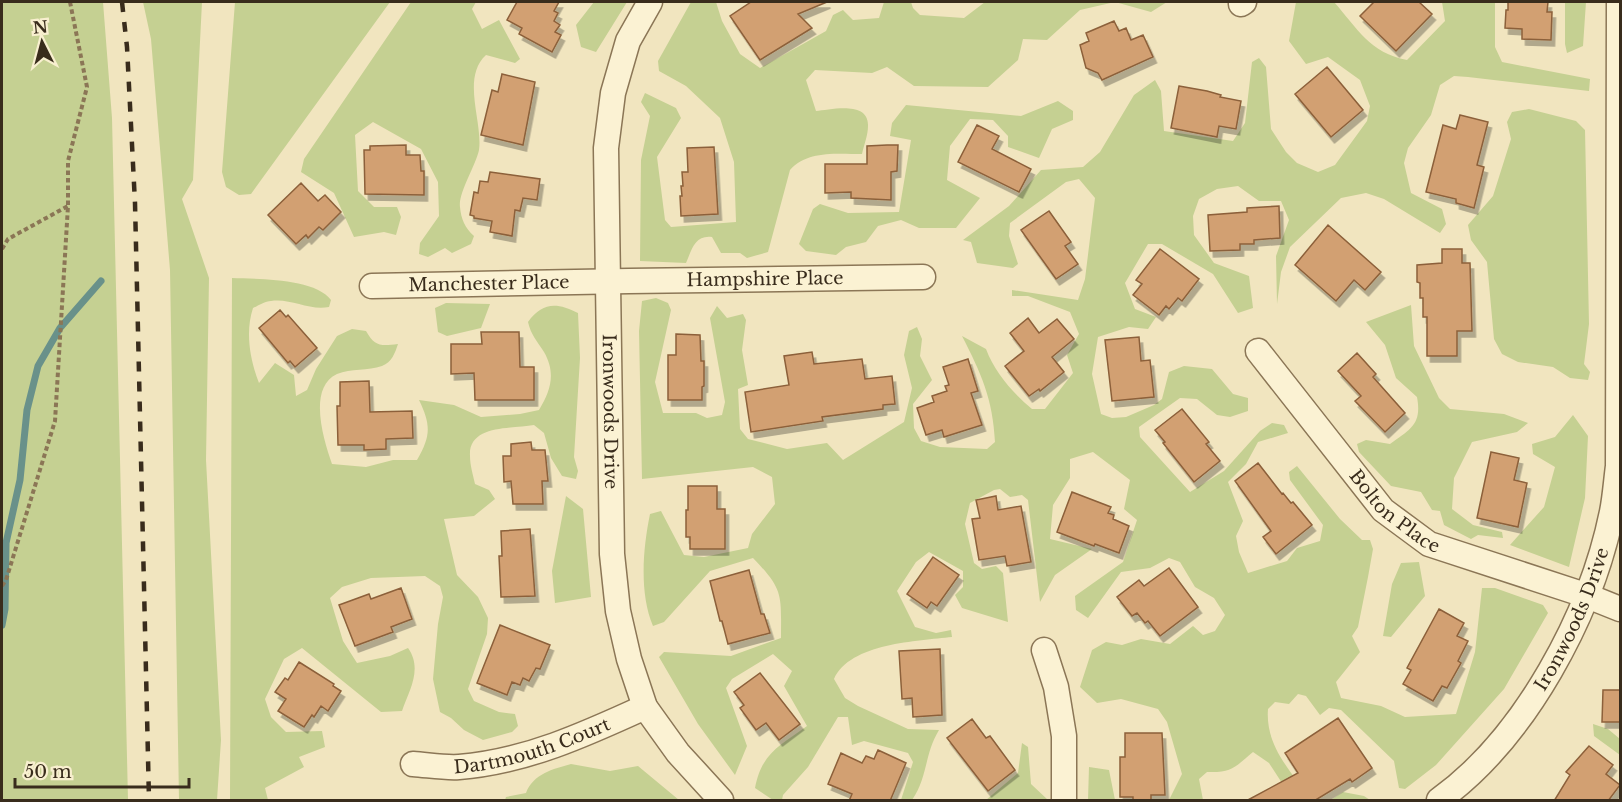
<svg xmlns="http://www.w3.org/2000/svg" width="1622" height="802" font-family="'Libre Baskerville',serif">
	<style>
		.green { fill: #c5d092 }
		.lines { fill: none; stroke-linecap: round; stroke-linejoin: round }
		.stream { stroke: #69918a; stroke-width: 7 }
		.building { fill: #d2a072; stroke: #8c603a; stroke-width: 1.5; filter: url(#shadow) }
		.minor-casing { stroke: #8b7656; stroke-width: 27 }
		.path { stroke: #8b7656; stroke-width: 4; stroke-dasharray: 4.5 3; stroke-linecap: butt }
		.minor { stroke: #fbf2d3; stroke-width: 24 }
		.rail { stroke: #392c1c; stroke-width: 4.5; stroke-dasharray: 10 10; stroke-linecap: butt }
		.labels { text-anchor: middle; dominant-baseline: central; stroke-width: 5; stroke-linejoin: round; paint-order: stroke }
		.street-label { font-size: 18px; fill: #392c1c; stroke: #f8efcf }
	</style>
	<defs>
		<filter id="shadow"><feDropShadow dx="3.5" dy="6" stdDeviation="0" flood-color="#0004"/></filter>
	</defs>
	<rect width="100%" height="100%" fill="#f1e5bf"/>
	<path class="green" d="M2,2H103L112,118L128,800H2Z
		M143,2H202L193,180L182,199L209,278L206,460L221,740L217,800H179L170,270L151,39Z
		M235,2H390L251,194L239,195L226,187L222,172Z
		M411,2H476L472,9L482,29L499,20L520,59L515,63L486,55C461,78 483,122 479,150C476,165 458,193 460,207C461,219 465,228 474,236L471,244L452,253L445,248L428,257L419,254L420,243L439,216L438,182L421,149L373,122L355,135L358,191L374,207H397L401,217L396,235L384,232L354,237L334,193L301,172L304,159Z
		M594,2H627L596,52L581,47L576,25Z
		M691,2H716L722,21L740,54L760,68L826,31L833,15L843,10L853,20L879,18L884,2H911L913,8L920,15L964,18L985,2H1115L1080,10L1047,40L1023,39L1018,60L988,87L914,86L887,67L872,73L815,70L806,80L816,111C830,110 869,100 868,126C868,135 864,145 862,154C838,154 807,150 790,170L768,252L747,258L740,253H721L712,237C695,235 692,249 686,263L640,261L641,160L650,116L641,102L645,93L676,108L681,118L657,157L665,220L671,227L736,222L734,162L720,118L686,86L659,71L658,61Z
		M1115,2H1167L1151,12Z
		M1296,2H1334C1357,28 1370,53 1407,60L1445,21L1442,2H1495V47L1502,62L1590,79L1589,91L1468,77L1454,76L1440,85L1431,115L1408,148L1404,163L1411,193L1442,209L1446,224L1440,233L1384,199L1366,193L1341,198L1290,247L1281,272L1277,304L1276,256L1289,220L1281,201H1259L1238,186L1217,189L1199,199L1193,216L1194,235L1214,263L1249,276L1253,308L1238,313L1213,274L1162,244H1148L1125,283L1135,309L1156,317L1148,329L1129,327L1098,337L1092,374L1101,414L1112,418L1126,417L1154,405L1162,399L1169,372L1184,366L1212,369L1233,394L1248,398V411L1230,417L1217,415L1197,399L1180,398L1139,427L1140,437L1190,492L1224,471L1260,431L1272,423L1284,425L1288,433L1258,442L1246,464L1228,482L1243,521L1236,536L1239,552L1248,573L1287,561L1297,548L1320,541L1323,525L1290,480L1289,472L1297,466L1340,519L1362,540H1370L1373,549L1368,577L1358,627L1352,636L1360,652L1336,682L1341,698L1381,706L1405,717L1456,714L1475,652L1482,588H1495L1543,605L1548,613L1504,689L1436,765L1405,789L1399,788L1394,761L1341,710L1329,708L1320,715L1306,696L1298,694L1289,704L1275,702L1268,709C1265,746 1291,772 1312,800H1293L1269,763L1253,752C1235,767 1232,773 1207,772L1199,779L1203,800H1169L1182,774L1167,722L1158,709L1121,699L1097,703L1080,687L1092,650L1106,642L1122,645L1141,639L1170,644L1193,626L1203,635L1215,631L1225,615L1214,598L1195,587L1180,562L1169,558L1150,568L1121,572L1088,618L1076,610L1075,596L1123,562L1137,520L1124,509L1130,480L1093,452L1070,459V478L1053,505L1050,539L1092,549L1055,575L1040,602L1028,500L1022,495L1010,497L1000,489L994,490L970,503L965,524L974,563L982,569L996,566L1003,573L1008,622L962,608L955,595L963,587V571L929,552L916,562L897,591L915,627L936,633L951,630L952,637C918,641 850,643 834,679L845,698L858,706L908,729L939,730C924,755 928,777 912,800H901L913,762L908,753L864,741L852,745L848,717H838L808,767L783,795L782,800H773L755,788C762,752 780,746 807,726L784,686L792,671L773,654L732,679L726,688L747,746L735,775L698,724L659,657L664,652L731,656L781,638C781,595 784,590 753,558L710,571L664,622L653,626C639,593 643,548 650,514L661,511L684,555L704,557L748,548L752,534L775,504L772,477L753,467L642,479L639,331L642,301L656,298L668,303L671,310L655,382L663,413H696L707,418L722,415L725,402L710,318L717,306L727,318L743,314L746,320L742,350L748,385L738,389L740,429L748,439L787,449L827,443L843,460L904,422L912,388L904,355L909,331L917,327L922,339L920,356L932,380L913,404L914,428L921,441L940,447L987,449L995,442C993,399 981,373 962,336L986,349C995,373 1013,393 1032,409H1045L1073,373L1067,355L1079,334L1070,312L1028,296H1012V290L1078,300L1085,279L1095,198L1079,179L1066,182L1010,223L1009,236L1018,264L1013,268L977,263L971,242L963,240L1009,206L1041,170L1083,167L1100,152L1134,95L1155,80L1161,91L1164,131L1233,141L1245,123L1252,62L1259,58L1266,67L1271,129L1286,152L1297,163L1318,172L1335,165L1367,121L1370,106L1360,80L1328,57L1306,64L1289,41Z
		M1565,2H1586L1583,46L1567,53L1565,44Z
		M1058,101L1073,111V120L1052,129L1039,158L1008,147V136L993,120L970,119L950,146L947,180L980,198L956,228H919L901,220L878,226L866,242L846,247L836,255L806,251L799,244L813,209L820,204L848,213L899,212L911,140L890,136L892,123L906,105L1021,116Z
		M1529,109L1576,121L1585,130L1589,324L1584,364L1590,372L1588,380L1570,378L1553,367L1518,362L1502,354L1494,339L1487,262L1471,240L1468,225L1493,196L1511,139L1507,122L1512,112Z
		M232,278C258,279 315,278 331,300L329,307C309,311 291,298 271,301C265,301 258,306 253,308C245,332 250,360 259,383L275,363L294,375L296,396L307,390L316,369L337,336L352,329L366,331C375,347 381,346 398,344C395,353 392,362 382,366C368,371 351,368 337,374C307,388 324,441 332,464L366,467L393,460H417C431,436 431,425 419,400L454,405L481,417L520,414L539,410C551,390 556,373 544,352C537,341 531,335 528,322C542,302 557,302 578,313L580,358L574,457L578,471L576,479L562,476L551,458L544,433L534,425C513,429 468,424 470,456C470,465 473,475 475,484L489,490L495,499L474,516L444,519L457,575L478,597L488,618L487,634L468,689L474,701L499,712L515,714L518,726L512,732L483,740L464,730L451,718L440,712L433,679L438,624L443,597L440,586L425,576L371,578L342,587L330,598L343,641L357,663L390,656L408,648C423,669 409,691 402,711L381,712L302,648L284,659L265,699L271,717L286,732L322,731L325,747L299,757L304,767L265,788L268,800H230Z
		M446,303L490,304L481,328L447,336L438,332L435,308Z
		M1411,305L1414,346L1439,398L1450,409L1504,414L1528,423L1517,432L1472,442L1454,478L1452,509L1473,525L1502,532L1503,538L1478,535L1471,539L1444,525L1440,511L1432,510L1421,492L1391,486L1359,452L1357,444L1366,440L1390,444C1411,429 1422,424 1417,397L1396,378L1385,345L1366,322Z
		M1573,415L1588,436L1585,498L1569,567L1510,545L1544,507L1555,467L1533,454L1532,444L1555,437Z
		M566,496L583,509L591,597L555,603L552,571Z
		M1419,562L1425,596L1391,637L1383,636L1392,584L1401,563Z
		M1593,724L1608,729L1620,739V755L1594,736Z
		M1022,743L1028,747L1031,784L1048,800H986L1018,773Z
		M571,764L610,771L638,766L679,800H505L506,797L526,793C533,774 553,769 571,764Z
		M1089,767L1109,770L1115,800H1088Z
		M1343,792L1364,796L1370,800H1331Z"/>
	<g class="lines">
		<path class="stream" d="M2,625L5,609L6,543L20,480L27,410L38,366L60,328L101,281"/>
	</g>
	<path class="building" d="M517,2H559L554,11L558,13L554,21L560,25L555,32L561,35L552,52L519,34L522,28L507,20Z
		M751,2H827L798,14L812,28L760,60L730,16Z
		M1374,2H1419L1432,14L1396,51L1360,16Z
		M1508,2H1548L1547,12H1552L1551,40L1522,39V29L1505,28L1506,10H1508Z
		M1114,21L1119,31L1126,28L1131,40L1143,35L1153,57L1102,80L1098,73L1086,68L1080,45L1089,41L1086,33Z
		M1327,67L1363,110L1331,137L1295,94Z
		M502,74L535,82L523,145L481,135L492,90L498,92Z
		M1179,86L1207,91L1221,95L1220,97L1241,101L1236,129L1219,126L1217,137L1171,128Z
		M1460,115L1488,122L1477,165L1484,167L1474,208L1456,203V199L1426,192L1443,125L1456,129Z
		M977,125L999,136L992,149L1031,169L1019,192L958,162Z
		M406,145V155H420L421,171H424V195L365,194L364,150H370V146Z
		M887,145H898L897,171L891,172V200L851,198V192L825,193V164H867V146Z
		M714,147L718,214L681,216L680,196H682L681,186H683L682,172H688L687,148Z
		M490,172L540,179L537,200L523,198L520,211L515,210L512,236L490,232L492,221L474,218V216L470,215L474,192L478,193L480,181L488,182Z
		M301,183L318,201L325,195L341,212L323,230L319,227L308,238L306,235L296,244L268,215Z
		M1279,206L1280,238L1254,240V244H1240V250L1210,251L1208,215L1247,212V208Z
		M1049,211L1071,242L1065,246L1078,264L1056,279L1021,230Z
		M1328,225L1381,272L1365,290L1354,280L1336,301L1295,265Z
		M1160,249L1199,279L1182,301L1178,298L1169,309L1166,306L1159,315L1133,295L1142,284L1136,280Z
		M1442,249H1462V263H1470L1472,331H1457V356H1427V317H1423V298H1420V283L1417,282V265L1442,263Z
		M280,310L286,317L288,315L317,348L295,367L290,361L288,363L259,328Z
		M1028,318L1039,333L1057,319L1074,339L1052,357L1064,372L1040,391L1039,389L1029,396L1005,366L1024,351L1010,333Z
		M481,332H519L520,367H534V400H475L474,373L451,374V344H482Z
		M676,334L700,335L701,361H704V386L702,387V400H668V355H676Z
		M1139,337L1141,361L1150,360L1154,397L1112,401L1105,340Z
		M812,352L814,364L862,359L865,379L892,376L895,404L883,405V409L822,417L823,421L751,432L745,392L789,385L784,356Z
		M1357,353L1376,374L1373,377L1405,413L1385,432L1355,401L1361,396L1338,371Z
		M968,359L978,391L971,393L982,425L944,437L942,430L926,435L917,408L934,402L932,396L947,391L945,386L949,385L943,367Z
		M369,381L370,412L412,411L413,438L386,439V449L364,450V445H338L337,406H340V382Z
		M1182,409L1209,442L1206,444L1220,461L1194,482L1163,443L1165,442L1155,430Z
		M531,442L532,450H545L548,481H542L543,504H513L511,481L504,482L503,456H511V444Z
		M1491,452L1519,458L1514,480L1527,483L1518,527L1477,518Z
		M1258,463L1282,494L1283,493L1291,503L1293,502L1312,525L1276,554L1263,537L1271,531L1235,481Z
		M688,486H717V509H725V549H690V537H686V510H688Z
		M1072,492L1111,507L1108,513L1114,515L1113,519L1129,526L1119,553L1095,544L1094,546L1057,532Z
		M996,496L998,510L1021,506L1031,562L1007,566L1005,556L979,560L972,519L980,518L976,500Z
		M530,529L535,596L501,597L499,556H502L501,531Z
		M933,557L959,575L937,606L931,602L927,608L907,594Z
		M1169,568L1198,607L1160,636L1148,621L1145,623L1137,613L1132,616L1117,597L1139,580L1144,586Z
		M749,570L761,614H764L770,633L728,644L722,621H720L710,581Z
		M401,588L412,619L391,627L393,632L355,646L339,605L369,594L371,599Z
		M1439,609L1464,623L1457,636L1468,641L1458,661L1461,663L1447,688L1442,686L1433,701L1403,684L1411,670L1407,668Z
		M500,625L550,645L540,669L536,668L529,681L523,678L520,685L512,682L507,695L477,683Z
		M940,649L942,715L913,717L912,698L902,699L899,651Z
		M299,662L334,684L333,686L341,691L328,711L321,706L314,717L312,715L304,727L278,711L286,699L275,692L285,678L288,680Z
		M760,673L800,724L779,740L766,723L756,730L740,708L744,705L734,692Z
		M1603,690H1620V722H1602Z
		M1338,718L1372,768L1352,782L1350,779L1314,801H1246L1298,773L1285,753Z
		M972,719L986,738L990,736L1015,770L988,791L947,738Z
		M1125,733H1162L1165,795H1151V801H1133V797H1120V757H1125Z
		M1589,746L1613,765L1606,774L1620,785L1608,801H1554L1570,775L1566,772Z
		M878,750L906,763L890,801H849L852,794L828,784L841,753L862,763L866,756L874,759Z"/>
	<g class="lines">
		<g class="minor-casing">
			<g id="minor">
				<path id="s1" d="M650,2L628,41L613,93L606,148L612,554L618,611L629,659L645,707L678,753L721,800"/>
				<path d="M1241,4L1244,2"/>
				<path id="s2" d="M372,286L629,281L923,277"/>
				<path id="s3" d="M1258,351L1383,510L1429,544L1585,595L1620,609"/>
				<path d="M1044,650L1056,687L1064,736V800"/>
				<path id="s4" d="M413,764C428,765 444,768 459,767C525,762 586,734 645,707"/>
				<path id="s5" d="M1439,800C1525,738 1591,615 1612,512C1615,497 1616,481 1618,466L1619,2"/>
			</g>
		</g>
		<path class="path" d="M2,249L8,239L68,206
			M2,586L6,580L55,421L68,206V161L87,87L70,2"/>
		<use href="#minor" class="minor"/>
		<path class="rail" d="M122,2L127,47L135,203L149,800"/>
	</g>
	<g class="labels">
		<g class="street-label">
			<text stroke="none"><textPath href="#s2" startOffset="393">Hampshire Place</textPath></text>
			<text stroke="none"><textPath href="#s2" startOffset="117">Manchester Place</textPath></text>
			<text stroke="none"><textPath href="#s1" startOffset="418">Ironwoods Drive</textPath></text>
			<text stroke="none"><textPath href="#s3" startOffset="212">Bolton Place</textPath></text>
			<text stroke="none"><textPath href="#s5" startOffset="228">Ironwoods Drive</textPath></text>
			<text stroke="none"><textPath href="#s4" startOffset="122">Dartmouth Court</textPath></text>
		</g>
	</g>
	<rect width="1622" height="802" fill="none" stroke="#392c1c" stroke-width="6"/>
	<g transform="translate(42 42) rotate(354)" stroke="#f8efcf" stroke-width="4.5" paint-order="stroke">
	<path d="M0-4.5L10 22L0 15L-10 22Z" fill="#392c1c"/>
	<text y="-9" font-size="16" font-weight="bold" text-anchor="middle" fill="#392c1c">N</text>
	</g>
	<path d="M15 778v9h174v-9" fill="none" stroke="#392c1c" stroke-width="3"/>
	<text x="24" y="778" font-size="18" fill="#392c1c" stroke="#f8efcf" stroke-width="4.5" paint-order="stroke">50 m</text>
</svg>
